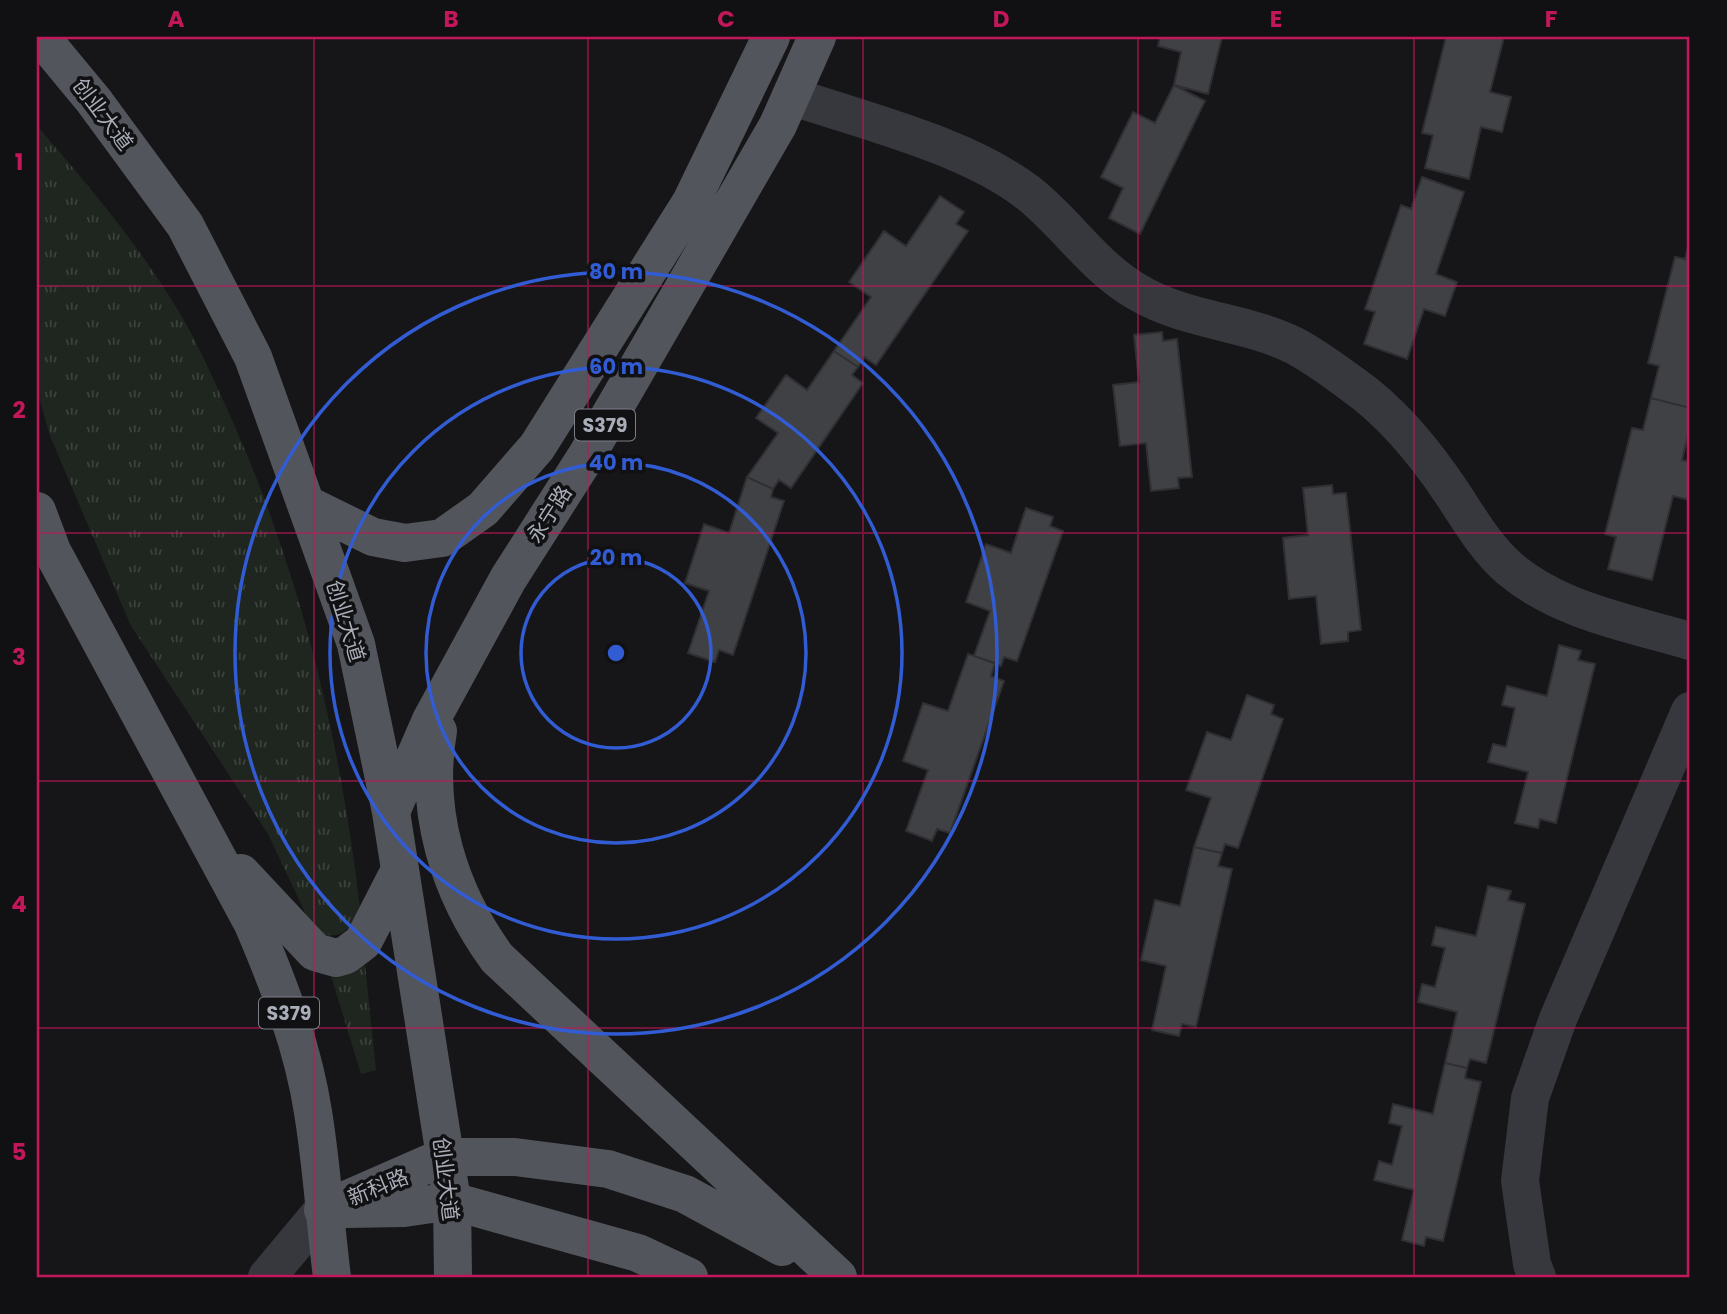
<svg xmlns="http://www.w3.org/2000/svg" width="1727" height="1314" font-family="Poppins,'Noto Sans SC',sans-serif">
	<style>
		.grass { fill: url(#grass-tufts) }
		.building { fill: #404145; stroke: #303034; stroke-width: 2 }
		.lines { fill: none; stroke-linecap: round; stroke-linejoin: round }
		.minor { stroke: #37383d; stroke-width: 38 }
		.major { stroke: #53555c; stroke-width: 38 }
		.grid { fill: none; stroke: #c2185b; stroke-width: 2; stroke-opacity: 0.55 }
		.ring { fill: none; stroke: #325cd3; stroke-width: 3.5 }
		.labels { text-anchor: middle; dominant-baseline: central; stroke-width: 7; stroke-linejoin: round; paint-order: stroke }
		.shield { fill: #111113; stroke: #7b7e86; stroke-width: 2 }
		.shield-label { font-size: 19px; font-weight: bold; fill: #a8adb8 }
		.street-label { font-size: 21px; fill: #a8adb8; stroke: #111113 }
		.centre { fill: #325cd3; stroke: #111113; stroke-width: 3.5 }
		.ring-label { font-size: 21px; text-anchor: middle; font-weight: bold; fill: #325cd3; stroke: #111113; stroke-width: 7; stroke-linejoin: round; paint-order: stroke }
		.neatline { fill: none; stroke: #c2185b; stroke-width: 2.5 }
		.grid-label { font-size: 23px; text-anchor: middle; font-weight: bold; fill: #c2185b }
	</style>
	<defs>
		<pattern id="grass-tufts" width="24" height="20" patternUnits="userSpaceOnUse" patternTransform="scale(1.75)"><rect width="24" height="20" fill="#1e261f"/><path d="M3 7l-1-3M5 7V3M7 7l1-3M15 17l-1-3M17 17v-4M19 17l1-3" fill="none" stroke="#3c433d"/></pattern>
	</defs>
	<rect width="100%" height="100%" fill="#161618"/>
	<path class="grass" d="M37,126C85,181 138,244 176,307C196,339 212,376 228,411C301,572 341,741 361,916C346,932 334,943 313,929L268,834L131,626L50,436L37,390Z
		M365,965L376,1070L361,1074L331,976L355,972Z"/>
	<path class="building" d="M1160,37H1222L1208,94L1174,85L1181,52L1158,46Z
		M1446,37H1504L1490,92L1511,97L1502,132L1481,127L1469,179L1425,168L1433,135L1422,133Z
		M1174,85L1205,101L1140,234L1109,218L1123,188L1101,177L1133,112L1155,123Z
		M1422,177L1464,192L1436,274L1457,282L1445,316L1424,309L1407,359L1364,344L1375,312L1365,309L1401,205L1411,209Z
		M940,196L964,212L956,224L968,231L876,365L864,357L858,367L834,351L871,297L849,282L884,231L906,246Z
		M1690,240V408L1651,398L1659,366L1648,363L1675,257L1685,259Z
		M1162,332L1163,341L1177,339L1192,477L1178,478L1179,488L1151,491L1146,443L1120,446L1113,385L1139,382L1134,335Z
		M834,351L858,367L852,375L863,383L791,488L779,480L773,489L747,477L778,433L756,418L786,375L807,390Z
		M1651,398L1690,408V427L1682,460L1690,462V500L1673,496L1652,580L1608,569L1616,537L1605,534L1632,428L1643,430Z
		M747,477L773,489L771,497L784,501L733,655L719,650L715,662L688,653L709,591L685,583L704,524L729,533Z
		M1332,485L1333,494L1346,493L1361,630L1348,632V641L1321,644L1316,596L1289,599L1283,538L1308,535L1303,488Z
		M1026,508L1053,517L1050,526L1063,531L1017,661L1004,657L1001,666L974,656L990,611L966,602L986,544L1011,553Z
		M1559,645L1581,651L1578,660L1595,664L1556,823L1540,819L1538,828L1515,823L1528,772L1488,762L1493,744L1506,747L1515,708L1502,705L1507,686L1547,696Z
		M968,654L995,663L991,676L1004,681L950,833L937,829L932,841L906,831L928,770L903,761L923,703L948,711Z
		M1247,695L1274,705L1271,714L1283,719L1238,848L1225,844L1222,853L1194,847L1211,798L1186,790L1207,732L1231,740Z
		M1194,847L1222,853L1218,866L1232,869L1196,1027L1182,1024L1179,1036L1152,1030L1166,966L1141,960L1155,900L1180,906Z
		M1488,886L1511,891L1508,900L1525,904L1486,1063L1470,1059L1467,1068L1445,1063L1457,1012L1418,1002L1422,984L1435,987L1445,948L1432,945L1436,927L1476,936Z
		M1445,1063L1467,1068L1465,1078L1481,1082L1443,1241L1426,1237L1424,1246L1402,1240L1414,1190L1374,1180L1379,1161L1392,1165L1402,1126L1389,1123L1393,1104L1433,1114Z"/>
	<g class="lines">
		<path class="minor" d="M791,96C864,121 965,145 1027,192C1067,223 1094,268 1139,293C1187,321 1244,321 1293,345C1313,355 1334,371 1352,384C1392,412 1427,455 1454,496C1471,522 1486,548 1510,569C1560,611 1629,623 1690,641
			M267,1277L323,1210
			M1537,1277L1532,1264L1520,1181L1530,1098L1558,1019L1690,711"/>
		<path class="major" d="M41,37L94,101L185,225L253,357L356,644L391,812L452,1201L453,1277
			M308,505L373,537L405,543L442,538L483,509L537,447L691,202L771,37
			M37,511L52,551L253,924C279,985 303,1047 313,1112C322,1167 325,1222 332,1277
			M438,731C424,812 449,892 497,958L838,1277
			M391,812L431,720L508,579L587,455L778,125L817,37
			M241,873L315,952L336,958L346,955L363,942L400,870
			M346,1209L404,1208L452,1201L638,1253L689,1277
			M323,1210L444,1157H515L608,1169L685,1194L782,1247"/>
	</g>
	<path class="grid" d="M314,37V1277M588,37V1277M863,37V1277M1138,37V1277M1414,37V1277M37,286H1690M37,533H1690M37,781H1690M37,1028H1690"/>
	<g class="ring">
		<circle cx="616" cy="653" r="95"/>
		<circle cx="616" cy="653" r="190"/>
		<circle cx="616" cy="653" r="286"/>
		<circle cx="616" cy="653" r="381"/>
	</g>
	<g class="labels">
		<g class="shield">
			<rect x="575" y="409.5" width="60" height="31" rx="5"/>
			<rect x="259" y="997.5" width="60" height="31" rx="5"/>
		</g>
		<g class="shield-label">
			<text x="605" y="425">S379</text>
			<text x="289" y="1013">S379</text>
		</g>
		<g class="street-label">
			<text transform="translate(103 114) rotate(53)">创业大道</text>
			<text transform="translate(549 514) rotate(-57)">永宁路</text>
			<text transform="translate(346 621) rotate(73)">创业大道</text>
			<text transform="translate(446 1179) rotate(83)">创业大道</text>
			<text transform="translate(378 1187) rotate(-22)">新科路</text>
		</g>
	</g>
	<circle cx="616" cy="653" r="10" class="centre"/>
	<g class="ring-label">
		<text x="616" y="279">80 m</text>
		<text x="616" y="374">60 m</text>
		<text x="616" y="470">40 m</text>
		<text x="616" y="565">20 m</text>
	</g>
	<rect width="1727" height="1314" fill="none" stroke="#111113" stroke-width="77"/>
	<rect x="38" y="38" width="1650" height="1238" class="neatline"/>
	<g class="grid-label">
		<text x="176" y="27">A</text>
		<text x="451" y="27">B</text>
		<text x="726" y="27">C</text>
		<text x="1001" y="27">D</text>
		<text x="1276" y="27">E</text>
		<text x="1551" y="27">F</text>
		<text x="19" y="170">1</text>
		<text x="19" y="418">2</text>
		<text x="19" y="665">3</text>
		<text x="19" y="912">4</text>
		<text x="19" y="1160">5</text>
	</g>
</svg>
